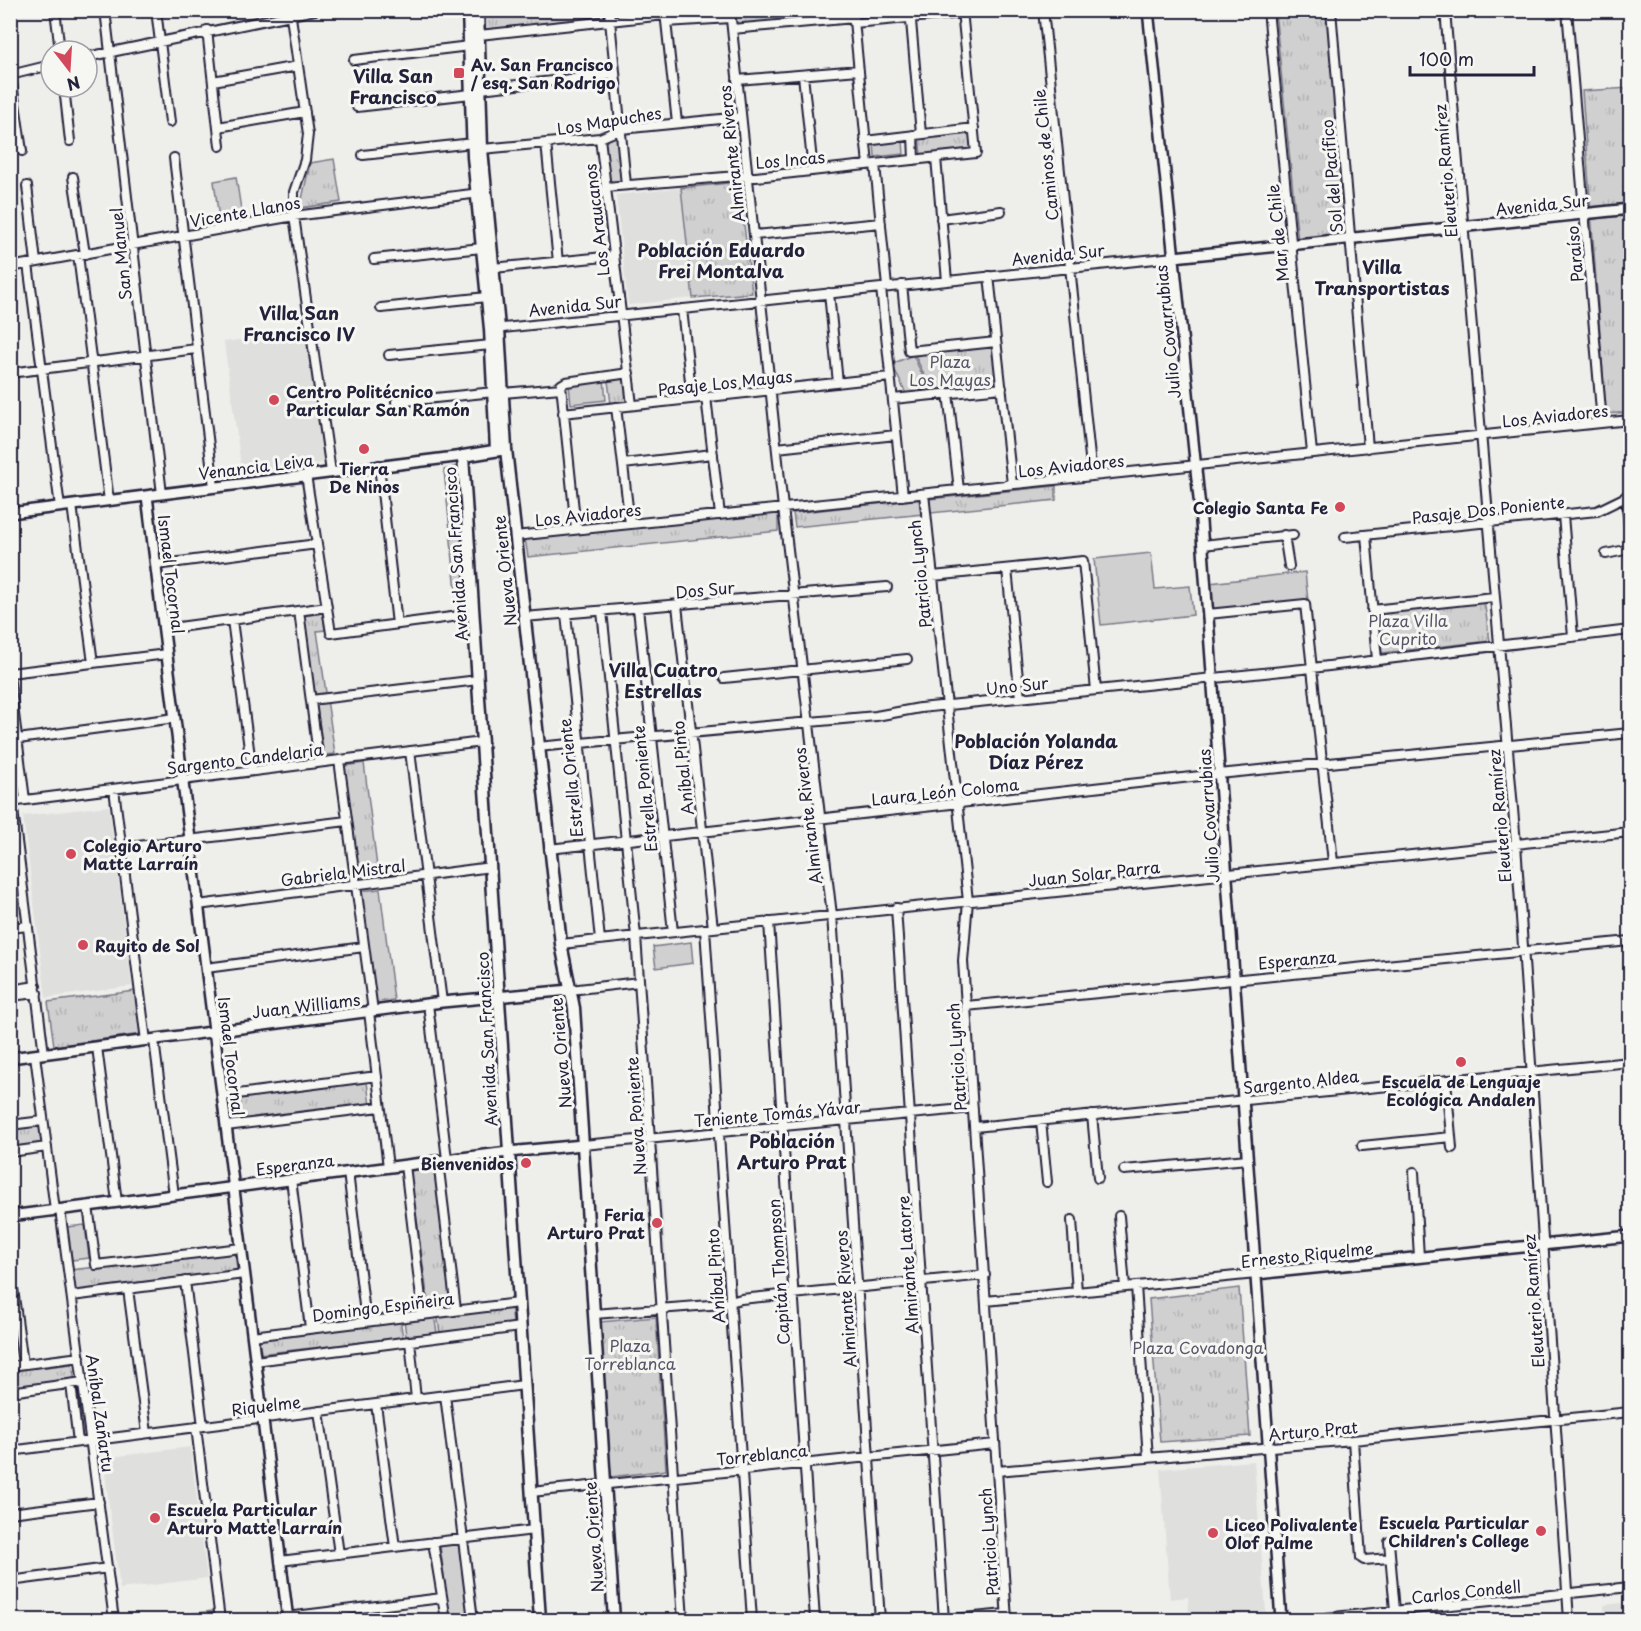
<svg xmlns="http://www.w3.org/2000/svg" width="1641" height="1631" font-family="'Playpen Sans',sans-serif">
	<style>
		.built { fill: #dfdfde }
		.green { fill: #d0d0d1; stroke: #797986; stroke-width: 1.5 }
		.park { fill: url(#park-tufts); stroke: #797986; stroke-width: 1.5 }
		.lines { fill: none; stroke-linecap: round; stroke-linejoin: round }
		.minor-casing { stroke: #22223b; stroke-width: 12 }
		.tertiary-casing { stroke: #22223b; stroke-width: 14 }
		.secondary-casing { stroke: #22223b; stroke-width: 15 }
		.minor { stroke: #f6f6f2; stroke-width: 8 }
		.tertiary { stroke: #f6f6f2; stroke-width: 9 }
		.secondary { stroke: #f6f6f2; stroke-width: 10 }
		.poi-dot { fill: #d1495b; stroke: #f6f6f2; stroke-width: 2 }
		.labels { text-anchor: middle; dominant-baseline: central; stroke-width: 6; stroke-linejoin: round; paint-order: stroke }
		.poi-label { font-size: 16px; font-weight: bold; fill: #22223b; stroke: #f6f6f2; text-anchor: start }
		.street-label { font-size: 16px; fill: #22223b; stroke: #f6f6f2 }
		.park-label { font-size: 16px; fill: #565668; stroke: #f6f6f2 }
		.neighbourhood-label { font-size: 18px; font-weight: bold; fill: #22223b; stroke: #f6f6f2 }
	</style>
	<defs>
		<pattern id="park-tufts" width="24" height="20" patternUnits="userSpaceOnUse" patternTransform="scale(1.5)"><rect width="24" height="20" fill="#d0d0d1"/><path d="M3 7l-1-3M5 7V3M7 7l1-3M15 17l-1-3M17 17v-4M19 17l1-3" fill="none" stroke="#b2b2b4"/></pattern>
	</defs>
	<rect width="100%" height="100%" fill="#eeeeeb"/>
	<filter id="ink" filterUnits="userSpaceOnUse"><feTurbulence type="fractalNoise" baseFrequency=".0167" numOctaves="2"/><feDisplacementMap in="SourceGraphic" scale="12" xChannelSelector="R" yChannelSelector="G"/><feConvolveMatrix kernelMatrix="1 2 1 2 8 2 1 2 1" color-interpolation-filters="sRGB"/></filter>
	<g filter="url(#ink)">
		<path class="built" d="M681,188L693,298L628,305L616,195Z
			M306,331L325,458L322,463L242,473L224,342Z
			M109,806L132,986L46,998L23,816Z
			M658,1143L669,1302L655,1303L645,1144Z
			M190,1447L207,1578L120,1589L103,1458Z
			M1254,1461L1266,1613L1189,1619L1188,1597L1170,1599L1160,1469Z
			M1630,1602V1620H1605L1604,1605Z"/>
		<path class="green" d="M903,140L904,154L875,157L874,142Z
			M236,177L242,216L219,219L214,181Z
			M913,355L928,387L907,396L892,364Z
			M604,380L606,400L571,404L569,385Z
			M1151,553L1155,589L1190,586L1193,615L1101,625L1094,559Z
			M1305,572L1308,601L1214,612L1210,583Z
			M380,889L394,1000L375,1002L360,891Z
			M691,942L693,963L656,968L653,947Z
			M85,1225L89,1258L72,1260L67,1227Z
			M434,1315L437,1333L406,1336L404,1319Z
			M460,1543L470,1620H450L440,1546Z
			M212,1611L213,1620H168L167,1617Z"/>
		<path class="park" d="M485,10L956,11L857,21L735,26L734,17L667,20V13L485,37Z
			M1275,11H1327L1347,237L1298,242Z
			M1630,88V412L1606,414L1582,91Z
			M970,131L972,149L921,155L919,137Z
			M619,133L624,184L607,185L602,141Z
			M334,159L341,202L300,208L310,163Z
			M739,182L752,293L693,298L681,188Z
			M995,343L1000,386L933,394L913,351Z
			M619,379L625,380L628,402L611,404L608,381Z
			M456,466L466,610L458,611L444,470Z
			M1056,486V500L931,513L929,499Z
			M922,499L923,514L795,527L793,513Z
			M778,512V531L528,557L525,538Z
			M1484,600L1490,641L1382,653L1377,614L1391,610Z
			M323,613L325,630L317,631L335,754L324,755L303,616Z
			M364,763L378,875L359,877L344,766Z
			M135,991L141,1034L54,1046L48,1002Z
			M367,1082L370,1106L233,1123L230,1099Z
			M41,1125L43,1146L11,1150L10,1129Z
			M435,1167L455,1305L429,1309L410,1170Z
			M235,1252L237,1270L72,1291L70,1270Z
			M1239,1288L1250,1436L1160,1442L1149,1299Z
			M511,1305L513,1324L440,1333L437,1314Z
			M656,1317L666,1470L611,1477L600,1322Z
			M400,1318L403,1338L258,1354L257,1337Z
			M72,1364L75,1382L11,1389L10,1371Z"/>
		<g class="lines">
			<g class="minor-casing">
				<path id="minor" d="M55,10L60,51
					M105,10L162,494
					M156,10L170,122
					M290,10L308,134L305,160L294,192V216L331,472
					M609,10L626,185
					M730,10L783,508L832,915L880,1620
					M853,10L868,165
					M910,10L921,134
					M1043,10L1092,476
					M1268,10L1312,453
					M1331,10L1368,448
					M1445,10L1516,844L1569,1620
					M1567,10L1602,423
					M1630,10V20
					M665,12L677,123
					M666,22L731,18
					M854,23L963,13
					M732,29L854,18
					M207,30L220,146
					M479,35L665,15
					M87,57L315,10
					M354,60L469,46
					M10,70L22,151
					M10,75L51,65
					M803,75L813,171
					M737,80L859,70
					M213,81L298,66
					M64,87L70,141
					M480,89L615,74
					M357,107L471,94
					M218,127L305,112
					M913,135L914,160
					M600,138L632,405
					M865,141L974,128
					M546,143L558,262
					M482,149L600,138L621,129L741,117
					M363,155L473,143
					M174,158L214,487
					M936,158L947,281
					M875,164L887,287
					M73,177L85,254
					M27,186L36,262
					M606,187L737,176L756,177L976,153L962,10
					M941,219L1001,211
					M754,235L881,223
					M78,255L109,501
					M374,259L482,248
					M28,264L60,507
					M10,267L294,216L480,193
					M493,268L614,256
					M989,276L1012,484
					M902,285L909,351L996,342
					M881,288L903,496
					M829,293L838,383
					M381,308L487,297
					M682,309L692,399
					M494,329L1174,257
					M389,355L491,345
					M10,373L196,349
					M503,393L561,388
					M948,393L959,490
					M706,397L720,515
					M893,399L1002,388
					M396,402L494,392
					M616,407L630,524
					M563,413L890,377
					M777,448L896,435
					M623,464L713,454
					M379,465L397,624
					M306,475L331,633L474,614
					M924,494L968,901L963,961L1007,1620
					M1626,496L1630,537
					M72,505L93,663
					M1563,515L1573,637
					M576,529L561,385L566,382L629,373
					M1284,535L1289,566
					M1366,535L1377,660
					M515,536L1630,420
					M1345,537L1587,512L1597,511L1630,495
					M1203,545L1293,535
					M1606,554L1630,549
					M156,565L317,544
					M1007,569L1020,698
					M933,576L1083,561L1096,690
					M677,605L713,928
					M638,608L673,932
					M1372,610L1494,597
					M299,611L319,762
					M602,611L636,936L683,1620
					M566,614L600,940
					M1208,614L1305,604L1333,862
					M524,617L887,587
					M232,620L252,771
					M164,629L327,607
					M10,673L167,654
					M724,678L907,659
					M10,682L25,800
					M311,700L478,680
					M18,739L175,718
					M537,747L876,716L920,708L1312,668L1630,630
					M410,751L442,1002
					M339,760L373,1011
					M114,789L146,1041
					M10,802L482,742
					M12,802L44,1054
					M121,848L347,821
					M549,849L1209,775L1630,733
					M198,905L491,867
					M896,908L944,1620
					M769,922L815,1620
					M10,928L28,926
					M705,929L752,1620
					M561,944L1630,832
					M206,968L364,947
					M10,990L36,986
					M570,990L639,982
					M10,996L37,993
					M428,1004L447,1159
					M966,1006L1630,941
					M369,1012L388,1167
					M154,1040L174,1195
					M97,1047L117,1202
					M35,1055L55,1210
					M1446,1080L1452,1148
					M222,1096L377,1076
					M1092,1115L1098,1178
					M1041,1121L1047,1182
					M10,1125L43,1121
					M226,1126L380,1107
					M975,1127L1630,1062
					M583,1145L973,1108
					M1362,1146L1451,1137
					M10,1152L47,1147
					M438,1161L456,1310
					M405,1165L423,1315
					M1124,1170L1248,1159
					M348,1172L366,1322
					M1414,1172L1419,1257
					M291,1179L310,1328
					M88,1206L96,1265L241,1248
					M60,1209L114,1620
					M1119,1216L1125,1287
					M1072,1220L1077,1292
					M10,1266L23,1364
					M185,1281L203,1426
					M1136,1286L1148,1458
					M128,1289L147,1433
					M72,1296L244,1274
					M986,1301L1256,1274
					M594,1314L723,1304L741,1299L985,1275
					M252,1336L518,1303
					M410,1341L416,1399
					M255,1361L520,1327
					M10,1366L80,1357
					M71,1384L78,1442
					M10,1392L83,1382
					M445,1395L473,1620
					M376,1404L395,1547
					M319,1411L339,1554
					M196,1427L220,1620
					M1353,1440L1361,1558L1364,1560L1390,1558
					M10,1451L524,1385
					M997,1471L1353,1440L1630,1412
					M531,1492L995,1444
					M10,1513L99,1502
					M433,1542L446,1620
					M1389,1542L1395,1611
					M280,1561L534,1530
					M10,1581L108,1568
					M287,1617L442,1598
					M943,1620L1006,1614
					M1304,1620L1630,1587"/>
			</g>
			<g class="tertiary-casing">
				<path id="tertiary" d="M1148,10L1200,508L1281,1620
					M1174,257L1630,209
					M147,496L288,1620
					M10,513L463,456
					M10,1058L442,1002L570,990
					M10,1216L508,1152L583,1145
					M1256,1274L1630,1236"/>
			</g>
			<g class="secondary-casing">
				<path id="secondary" d="M468,10L473,157L490,329L496,450
					M478,10L482,149L499,328L506,449L561,944L574,1008L614,1620
					M506,449L463,456L540,1620"/>
			</g>
			<use href="#minor" class="minor"/>
			<use href="#tertiary" class="tertiary"/>
			<use href="#secondary" class="secondary"/>
		</g>
	</g>
	<g class="poi-dot">
		<rect x="453" y="67" width="12" height="12" rx="3"/>
		<circle cx="274" cy="400" r="6"/>
		<circle cx="364" cy="449" r="6"/>
		<circle cx="1340" cy="507" r="6"/>
		<circle cx="71" cy="854" r="6"/>
		<circle cx="83" cy="945" r="6"/>
		<circle cx="1461" cy="1062" r="6"/>
		<circle cx="526" cy="1163" r="6"/>
		<circle cx="657" cy="1223" r="6"/>
		<circle cx="155" cy="1518" r="6"/>
		<circle cx="1541" cy="1531" r="6"/>
		<circle cx="1213" cy="1533" r="6"/>
	</g>
	<g class="labels">
		<g class="poi-label">
			<text x="471" y="64">Av. San Francisco<tspan x="471" dy="18">/ esq. San Rodrigo</tspan></text>
			<text x="286" y="391">Centro Politécnico<tspan x="286" dy="18">Particular San Ramón</tspan></text>
			<text x="364" y="468" text-anchor="middle">Tierra<tspan x="364" dy="18">De Ninos</tspan></text>
			<text x="1328" y="507" text-anchor="end">Colegio Santa Fe</text>
			<text x="83" y="845">Colegio Arturo<tspan x="83" dy="18">Matte Larraín</tspan></text>
			<text x="95" y="945">Rayito de Sol</text>
			<text x="1461" y="1081" text-anchor="middle">Escuela de Lenguaje<tspan x="1461" dy="18">Ecológica Andalen</tspan></text>
			<text x="514" y="1163" text-anchor="end">Bienvenidos</text>
			<text x="645" y="1214" text-anchor="end">Feria<tspan x="645" dy="18">Arturo Prat</tspan></text>
			<text x="167" y="1509">Escuela Particular<tspan x="167" dy="18">Arturo Matte Larraín</tspan></text>
			<text x="1529" y="1522" text-anchor="end">Escuela Particular<tspan x="1529" dy="18">Children's College</tspan></text>
			<text x="1225" y="1524">Liceo Polivalente<tspan x="1225" dy="18">Olof Palme</tspan></text>
		</g>
		<g class="street-label">
			<text transform="translate(609 120) rotate(-9)">Los Mapuches</text>
			<text transform="translate(731 154) rotate(-96)">Almirante Riveros</text>
			<text transform="translate(1045 155) rotate(-96)">Caminos de Chile</text>
			<text transform="translate(790 159) rotate(-5)">Los Incas</text>
			<text transform="translate(1445 171) rotate(-95)">Eleuterio Ramírez</text>
			<text transform="translate(1331 176) rotate(-95)">Sol del Pacífico</text>
			<text transform="translate(1542 204) rotate(-6)">Avenida Sur</text>
			<text transform="translate(245 211) rotate(-10)">Vicente Llanos</text>
			<text transform="translate(596 220) rotate(-97)">Los Araucanos</text>
			<text transform="translate(1277 233) rotate(-96)">Mar de Chile</text>
			<text transform="translate(120 254) rotate(-96)">San Manuel</text>
			<text transform="translate(1058 254) rotate(-6)">Avenida Sur</text>
			<text transform="translate(1574 254) rotate(-95)">Paraíso</text>
			<text transform="translate(575 305) rotate(-6)">Avenida Sur</text>
			<text transform="translate(1167 332) rotate(-96)">Julio Covarrubias</text>
			<text transform="translate(725 382) rotate(-6)">Pasaje Los Mayas</text>
			<text transform="translate(1555 415) rotate(-6)">Los Aviadores</text>
			<text transform="translate(1071 465) rotate(-6)">Los Aviadores</text>
			<text transform="translate(256 466) rotate(-7)">Venancia Leiva</text>
			<text transform="translate(1488 509) rotate(-6)">Pasaje Dos Poniente</text>
			<text transform="translate(588 514) rotate(-6)">Los Aviadores</text>
			<text transform="translate(455 554) rotate(-94)">Avenida San Francisco</text>
			<text transform="translate(504 571) rotate(-96)">Nueva Oriente</text>
			<text transform="translate(172 574) rotate(83)">Ismael Tocornal</text>
			<text transform="translate(919 574) rotate(-96)">Patricio Lynch</text>
			<text transform="translate(705 589) rotate(-5)">Dos Sur</text>
			<text transform="translate(1017 685) rotate(-6)">Uno Sur</text>
			<text transform="translate(245 758) rotate(-7)">Sargento Candelaria</text>
			<text transform="translate(682 768) rotate(-96)">Aníbal Pinto</text>
			<text transform="translate(570 778) rotate(-96)">Estrella Oriente</text>
			<text transform="translate(644 789) rotate(-96)">Estrella Poniente</text>
			<text transform="translate(945 791) rotate(-6)">Laura León Coloma</text>
			<text transform="translate(807 816) rotate(-97)">Almirante Riveros</text>
			<text transform="translate(1208 816) rotate(-94)">Julio Covarrubias</text>
			<text transform="translate(1499 816) rotate(-95)">Eleuterio Ramírez</text>
			<text transform="translate(343 872) rotate(-7)">Gabriela Mistral</text>
			<text transform="translate(1094 873) rotate(-6)">Juan Solar Parra</text>
			<text transform="translate(1297 959) rotate(-5)">Esperanza</text>
			<text transform="translate(306 1005) rotate(-7)">Juan Williams</text>
			<text transform="translate(486 1039) rotate(-93)">Avenida San Francisco</text>
			<text transform="translate(560 1053) rotate(-95)">Nueva Oriente</text>
			<text transform="translate(232 1056) rotate(83)">Ismael Tocornal</text>
			<text transform="translate(956 1057) rotate(-94)">Patricio Lynch</text>
			<text transform="translate(1301 1081) rotate(-6)">Sargento Aldea</text>
			<text transform="translate(777 1113) rotate(-5)">Teniente Tomás Yávar</text>
			<text transform="translate(635 1116) rotate(-94)">Nueva Poniente</text>
			<text transform="translate(295 1164) rotate(-7)">Esperanza</text>
			<text transform="translate(1307 1254) rotate(-6)">Ernesto Riquelme</text>
			<text transform="translate(907 1265) rotate(-94)">Almirante Latorre</text>
			<text transform="translate(778 1272) rotate(-94)">Capitán Thompson</text>
			<text transform="translate(715 1276) rotate(-94)">Aníbal Pinto</text>
			<text transform="translate(845 1299) rotate(-94)">Almirante Riveros</text>
			<text transform="translate(1533 1301) rotate(-94)">Eleuterio Ramírez</text>
			<text transform="translate(383 1306) rotate(-7)">Domingo Espiñeira</text>
			<text transform="translate(266 1405) rotate(-7)">Riquelme</text>
			<text transform="translate(101 1413) rotate(82)">Aníbal Zañartu</text>
			<text transform="translate(1313 1430) rotate(-5)">Arturo Prat</text>
			<text transform="translate(762 1454) rotate(-6)">Torreblanca</text>
			<text transform="translate(593 1537) rotate(-94)">Nueva Oriente</text>
			<text transform="translate(988 1542) rotate(-94)">Patricio Lynch</text>
			<text transform="translate(1466 1591) rotate(-6)">Carlos Condell</text>
		</g>
		<g class="park-label">
			<text x="950" y="361">Plaza<tspan x="950" dy="18">Los Mayas</tspan></text>
			<text x="1408" y="620">Plaza Villa<tspan x="1408" dy="18">Cuprito</tspan></text>
			<text x="630" y="1345">Plaza<tspan x="630" dy="18">Torreblanca</tspan></text>
			<text x="1198" y="1347">Plaza Covadonga</text>
		</g>
		<g class="neighbourhood-label">
			<text x="393" y="75">Villa San<tspan x="393" dy="21">Francisco</tspan></text>
			<text x="721" y="249">Población Eduardo<tspan x="721" dy="21">Frei Montalva</tspan></text>
			<text x="1382" y="266">Villa<tspan x="1382" dy="21">Transportistas</tspan></text>
			<text x="299" y="312">Villa San<tspan x="299" dy="21">Francisco IV</tspan></text>
			<text x="663" y="669">Villa Cuatro<tspan x="663" dy="21">Estrellas</tspan></text>
			<text x="1036" y="740">Población Yolanda<tspan x="1036" dy="21">Díaz Pérez</tspan></text>
			<text x="792" y="1140">Población<tspan x="792" dy="21">Arturo Prat</tspan></text>
		</g>
	</g>
	<rect width="1641" height="1631" fill="none" stroke="#f6f6f2" stroke-width="36"/>
	<rect x="18" y="18" width="1605" height="1595" fill="none" stroke="#22223b" stroke-width="2" filter="url(#ink)"/>
	<g transform="translate(69 69) rotate(163)"><circle r="28" fill="#f6f6f2" stroke="#a1a1a9" stroke-width="1.5"/>
	<path d="M0-4.5L10 22L0 15L-10 22Z" fill="#d1495b"/>
	<text y="-9" font-size="16" font-weight="bold" text-anchor="middle" fill="#22223b">N</text>
	</g>
	<path d="M1410 66v9h124v-9" fill="none" stroke="#22223b" stroke-width="3"/>
	<text x="1419" y="66" font-size="18" fill="#22223b" stroke="#f6f6f2" stroke-width="4.5" paint-order="stroke">100 m</text>
</svg>
